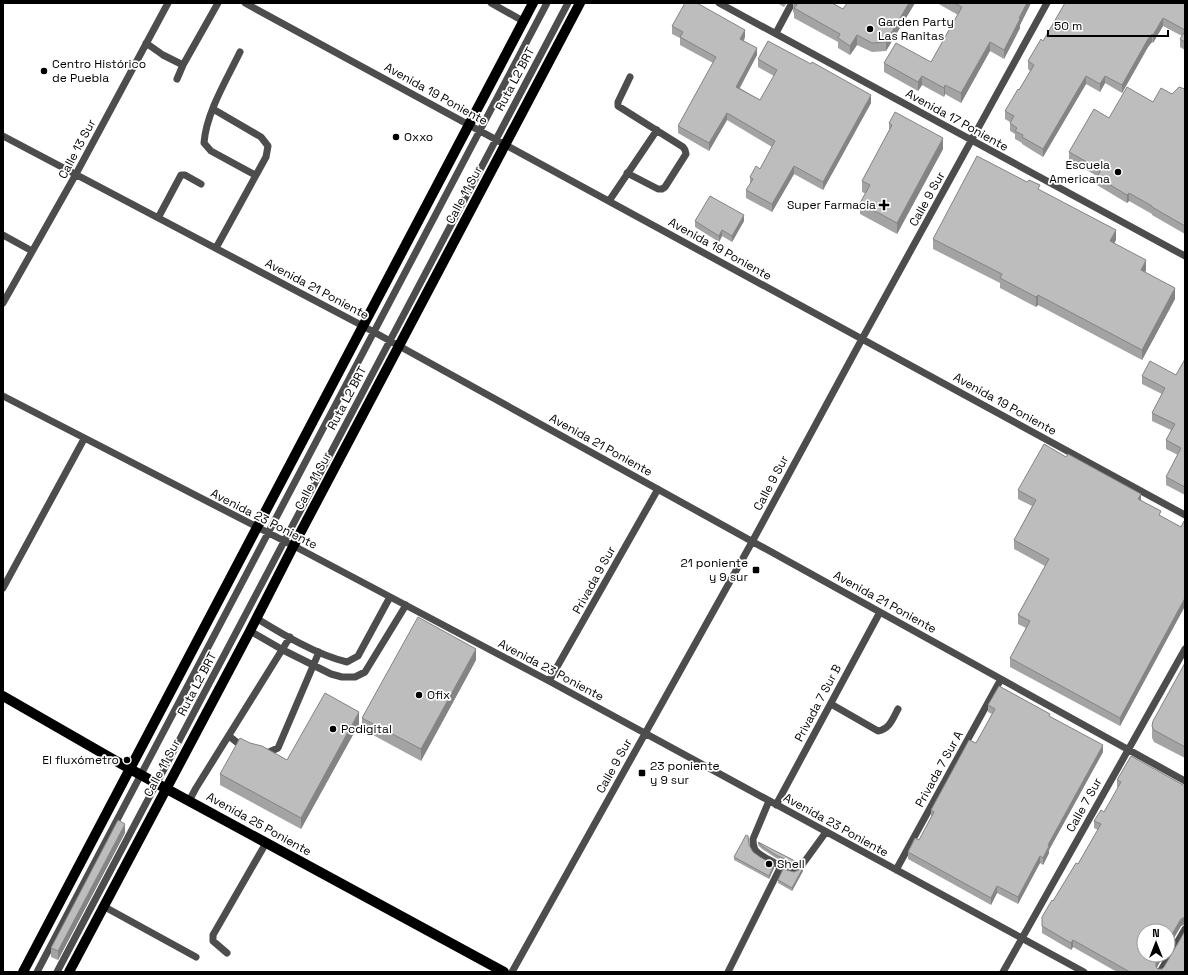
<svg xmlns="http://www.w3.org/2000/svg" width="1188" height="975" font-family="'Space Grotesk',sans-serif">
	<style>
		.lines { fill: none; stroke-linecap: round; stroke-linejoin: round }
		.minor { stroke: #4d4d4d; stroke-width: 7 }
		.major { stroke: #000; stroke-width: 10 }
		.wall { fill: #a3a3a3 }
		.shaded-wall { fill: #848484 }
		.building { fill: #bdbdbd; stroke: #848484 }
		.poi-dot { fill: #000; stroke: #fff; stroke-width: 1.5 }
		.labels { text-anchor: middle; dominant-baseline: central; stroke-width: 3.5; stroke-linejoin: round; paint-order: stroke }
		.poi-label { font-size: 12px; fill: #000; stroke: #fff; text-anchor: start }
		.street-label { font-size: 12px; fill: #000; stroke: #fff }
	</style>
	<rect width="100%" height="100%" fill="#fff"/>
	<g class="lines">
		<path class="minor" d="M245,3L1185,515
			M491,3L523,21
			M719,3L1185,256
			M776,33L792,3
			M146,43L163,55L183,65
			M240,52C227,79 206,113 204,143L211,151L255,175
			M177,79L183,65L218,3
			M213,109L261,137L268,146L266,157L216,248
			M3,136L363,326L1185,781
			M627,173L658,189H662L665,187L686,154L685,150L683,147L618,106V102L630,77
			M609,201L657,130
			M158,218L181,175H185L201,184
			M3,235L32,251
			M3,303L76,174L168,3
			M3,396L294,546L549,681L1084,972
			M3,588L84,439
			M256,618C282,634 317,655 347,662L358,656L390,597
			M250,631L283,650L331,674L342,677H355L365,672L406,605
			M549,681L658,489
			M831,704L878,731C890,729 893,718 898,709
			M229,736L239,744L244,747
			M262,752L267,753L278,748L319,652
			M189,801L196,788L290,637
			M769,801L753,839C753,844 753,847 756,851C760,856 787,870 793,870C797,869 799,867 802,865L826,832
			M776,805L880,612
			M896,870L1001,679
			M103,906L196,957
			M227,953L213,941V935L266,843
			M37,972L547,3
			M57,972L568,3
			M512,972L752,542L862,339L1047,3
			M728,972L781,866
			M1003,972L1185,649
			M1160,972L1185,929"/>
		<path class="major" d="M3,696L130,769L504,972
			M23,972L533,3
			M69,972L250,631L297,539L580,3"/>
	</g>
	<path class="wall" d="M777,3H787L784,7Z
		M793,3H832L843,9L847,3H915L886,51L872,52L857,45L850,55L838,48V42L794,18V13L793,12Z
		M937,3H1031L1020,25V28L1004,59L990,51L961,103L945,94L944,97L922,85L918,91L884,72V63L931,62L958,15Z
		M1185,3V50L1180,47V39L1182,36L1163,26L1153,43L1152,42L1148,47L1122,93L1105,83L1100,92L1086,84L1043,157L1022,144V143L1015,139V134L1010,131V122L1005,119V111L1019,90L1030,71L1028,69V61L1043,41Z
		M672,26L745,37L744,41L757,55L740,88L760,100L774,76L758,67V59L871,103L823,190L794,174L772,212L746,198V190L750,184V177L760,169L772,147L727,120L709,151L678,133V126L713,63L680,45V38L672,34Z
		M1185,89V234L1152,215V214L1129,201L1127,203L1097,185V176L1069,160V152L1109,118L1153,102Z
		M889,123L943,149L897,234L860,214V203L866,194L862,192V181L889,131Z
		M1027,182L1116,240L1114,243L1146,270L1145,273L1175,299L1142,360L1038,305L1036,307L1000,288V283L933,249V239Z
		M695,221H744L732,242L722,236L719,242L695,227Z
		M1185,359V495L1166,485V477L1178,455L1166,449V440L1171,430L1152,421V413L1162,394L1142,384V376L1176,375Z
		M1018,490L1141,500L1161,516L1181,527L1185,522V606L1120,726L1010,667V658L1026,628L1018,624V615L1045,566L1014,549V540L1032,506L1018,499Z
		M476,660L421,761L362,729V718Z
		M1185,663V758L1154,742L1152,738V726Z
		M988,705L1050,717L1103,752L1049,850V853L1043,865L1040,863L1018,904L997,893L991,905L908,859V852L919,840L931,817V810L976,743L992,714L988,712Z
		M359,724L301,829L220,785V774L250,743L287,760Z
		M1117,780L1185,786V924L1181,926L1168,948V931L1157,968L1158,969L1185,972H1117L1073,947L1071,950L1042,933V917L1053,901L1078,864L1098,830L1094,828V821L1104,812L1118,788L1117,787Z
		M125,833L58,960L51,957V948Z
		M758,842L795,861V864L791,865L776,858L762,849L758,845Z
		M753,852L774,868L769,879L734,860V857Z
		M803,871L792,891L778,883V880L794,872Z"/>
	<path class="shaded-wall" d="M909,3H915L886,51V42Z
		M1027,3H1031L1020,25V28L1004,59V50Z
		M1163,18V26L1153,43V35Z
		M745,30V37L740,46V39Z
		M1152,34V42L1148,47L1122,93V85L1148,39Z
		M857,35V45L850,55V46Z
		M990,42V51L961,103V93Z
		M757,48V55L736,94V87Z
		M922,76V85L918,91V82Z
		M1086,76V84L1043,157V149Z
		M1105,76V83L1100,92V84Z
		M945,85V94L944,97V88Z
		M871,95V103L823,190V182Z
		M727,113V120L709,151V143Z
		M943,138V149L897,234V223Z
		M794,166V174L772,212V204Z
		M1129,193V201L1127,203V195Z
		M744,215V221L732,242V236Z
		M722,230V236L719,242V236Z
		M1116,230V240L1110,251V241Z
		M1146,260V270L1141,280V270Z
		M1175,288V299L1142,360V350Z
		M1038,295V305L1036,307V297Z
		M1141,494V503L1138,499Z
		M1185,598V606L1120,726V718Z
		M476,649V660L421,761V749Z
		M359,712V724L301,829V818Z
		M1103,745V752L1049,850V853L1043,865V858L1048,845Z
		M125,824V833L58,960V951Z
		M1040,856V863L1018,904V897Z
		M774,865V868L769,879V876Z
		M803,868V871L792,891V888Z
		M997,886V893L991,905V898Z
		M1185,917V924L1181,926L1168,948V941L1181,919Z
		M1073,940V947L1071,950V943Z
		M1160,955H1164L1156,969V962Z"/>
	<path class="building" d="M685,3H697L745,30L740,39L757,48L736,87L760,100L777,70L758,59L768,41L811,64L812,62L871,95L823,182L794,166L772,204L746,190L753,179L750,177L756,166L760,169L775,141L727,113L709,143L678,126L716,57L680,37L683,32L672,26Z
		M794,3H832L843,9L847,3H909L886,42L872,43L857,35L850,46L838,38L840,34L794,8L797,5Z
		M954,3H1027L1019,18L1020,19L1004,50L990,42L961,93L945,85L944,88L922,76L918,82L884,63L896,43L931,62L962,7Z
		M1065,3H1185V30L1163,18L1153,35L1152,34L1148,39L1122,85L1105,76L1100,84L1086,76L1043,149L1022,137L1023,135L1015,131L1017,128L1010,123L1014,116L1005,111L1018,89L1019,90L1034,65L1028,61L1041,39L1043,41Z
		M1185,31V42L1180,39Z
		M1127,87L1153,102L1161,88L1172,94L1179,87L1185,89V226L1152,207V206L1129,193L1127,195L1097,177L1101,170L1069,152L1094,109L1109,118Z
		M895,112L943,138L897,223L860,203L870,185L862,181L892,125L889,123Z
		M977,156L1027,182L1029,180L1040,185L1038,189L1116,230L1110,241L1146,260L1141,270L1175,288L1142,350L1038,295L1036,297L1000,278L1002,274L933,239Z
		M710,196L744,215L732,236L722,230L719,236L695,221Z
		M1185,359V487L1166,477L1181,448L1166,440L1175,424L1152,413L1165,388L1142,376L1150,361L1176,375Z
		M1044,444L1066,457L1068,454L1141,494L1138,499L1161,511L1159,515L1181,527L1184,521L1185,522V598L1120,718L1010,658L1030,621L1018,615L1049,559L1014,540L1036,500L1018,490Z
		M418,617L476,649L421,749L362,718Z
		M1185,663V747L1154,730L1152,726L1153,721Z
		M999,686L1050,714L1049,716L1103,745L1048,845L1049,846L1043,858L1040,856L1018,897L997,886L991,898L908,852L915,838L919,840L934,812L931,810L969,740L976,743L995,709L988,705Z
		M325,693L359,712L301,818L220,774L240,738L250,743L262,746L287,760Z
		M1131,756L1185,786V917L1181,919L1168,941V931H1144V955H1160L1156,962V967L1158,969H1162L1164,967L1185,931V972H1130L1073,940L1071,943L1042,926V917L1052,900L1053,901L1076,863L1078,864L1101,824L1094,821L1101,810L1104,812L1121,782L1117,780Z
		M118,820L125,824L58,951L51,948Z
		M746,835L748,836L749,845L753,852L760,857L774,865L769,876L734,857Z
		M758,842L795,861L791,862L776,855L762,846Z
		M803,868L792,888L778,880L783,869L794,872Z"/>
	<g class="poi-dot">
		<circle cx="870" cy="29" r="4"/>
		<circle cx="44" cy="71" r="4"/>
		<circle cx="396" cy="137" r="4"/>
		<circle cx="1118" cy="172" r="4"/>
		<path d="M882 199h4v4h4v4h-4v4h-4v-4h-4v-4h4z"/>
		<rect x="752" y="566" width="8" height="8" rx="2"/>
		<circle cx="419" cy="695" r="4"/>
		<circle cx="333" cy="729" r="4"/>
		<circle cx="127" cy="760" r="4"/>
		<rect x="638" y="769" width="8" height="8" rx="2"/>
		<circle cx="769" cy="864" r="4"/>
	</g>
	<g class="labels">
		<g class="poi-label">
			<text x="878" y="22">Garden Party<tspan x="878" dy="14">Las Ranitas</tspan></text>
			<text x="52" y="64">Centro Histórico<tspan x="52" dy="14">de Puebla</tspan></text>
			<text x="404" y="137">Oxxo</text>
			<text x="1110" y="165" text-anchor="end">Escuela<tspan x="1110" dy="14">Americana</tspan></text>
			<text x="876" y="205" text-anchor="end">Super Farmacia</text>
			<text x="748" y="563" text-anchor="end">21 poniente<tspan x="748" dy="14">y 9 sur</tspan></text>
			<text x="427" y="695">Ofix</text>
			<text x="341" y="729">Pcdigital</text>
			<text x="119" y="760" text-anchor="end">El fluxómetro</text>
			<text x="650" y="766">23 poniente<tspan x="650" dy="14">y 9 sur</tspan></text>
			<text x="777" y="864">Shell</text>
		</g>
		<g class="street-label">
			<text transform="translate(515 79) rotate(-62)">Ruta L2 BRT</text>
			<text transform="translate(436 94) rotate(29)">Avenida 19 Poniente</text>
			<text transform="translate(957 120) rotate(29)">Avenida 17 Poniente</text>
			<text transform="translate(77 149) rotate(-62)">Calle 13 Sur</text>
			<text transform="translate(464 195) rotate(-62)">Calle 11 Sur</text>
			<text transform="translate(927 199) rotate(-61)">Calle 9 Sur</text>
			<text transform="translate(720 249) rotate(29)">Avenida 19 Poniente</text>
			<text transform="translate(317 289) rotate(28)">Avenida 21 Poniente</text>
			<text transform="translate(347 398) rotate(-62)">Ruta L2 BRT</text>
			<text transform="translate(1005 404) rotate(29)">Avenida 19 Poniente</text>
			<text transform="translate(601 445) rotate(29)">Avenida 21 Poniente</text>
			<text transform="translate(313 481) rotate(-62)">Calle 11 Sur</text>
			<text transform="translate(771 483) rotate(-62)">Calle 9 Sur</text>
			<text transform="translate(264 519) rotate(27)">Avenida 23 Poniente</text>
			<text transform="translate(594 580) rotate(-61)">Privada 9 Sur</text>
			<text transform="translate(885 602) rotate(29)">Avenida 21 Poniente</text>
			<text transform="translate(551 670) rotate(28)">Avenida 23 Poniente</text>
			<text transform="translate(197 684) rotate(-62)">Ruta L2 BRT</text>
			<text transform="translate(818 703) rotate(-62)">Privada 7 Sur B</text>
			<text transform="translate(614 766) rotate(-61)">Calle 9 Sur</text>
			<text transform="translate(162 768) rotate(-62)">Calle 11 Sur</text>
			<text transform="translate(939 769) rotate(-61)">Privada 7 Sur A</text>
			<text transform="translate(1084 805) rotate(-61)">Calle 7 Sur</text>
			<text transform="translate(259 824) rotate(29)">Avenida 25 Poniente</text>
			<text transform="translate(836 825) rotate(29)">Avenida 23 Poniente</text>
		</g>
	</g>
	<rect width="1188" height="975" fill="none" stroke="#000000" stroke-width="8"/>
	<g transform="translate(1156 943)"><circle r="19" fill="#ffffff" stroke="#999999"/>
	<path d="M0-3L7 15L0 10L-7 15Z" fill="#000000"/>
	<text y="-6" font-size="11" font-weight="bold" text-anchor="middle" fill="#000000">N</text>
	</g>
	<path d="M1048 30v6h120v-6" fill="none" stroke="#000000" stroke-width="2"/>
	<text x="1054" y="30" font-size="12" fill="#000000" stroke="#ffffff" stroke-width="3" paint-order="stroke">50 m</text>
</svg>
